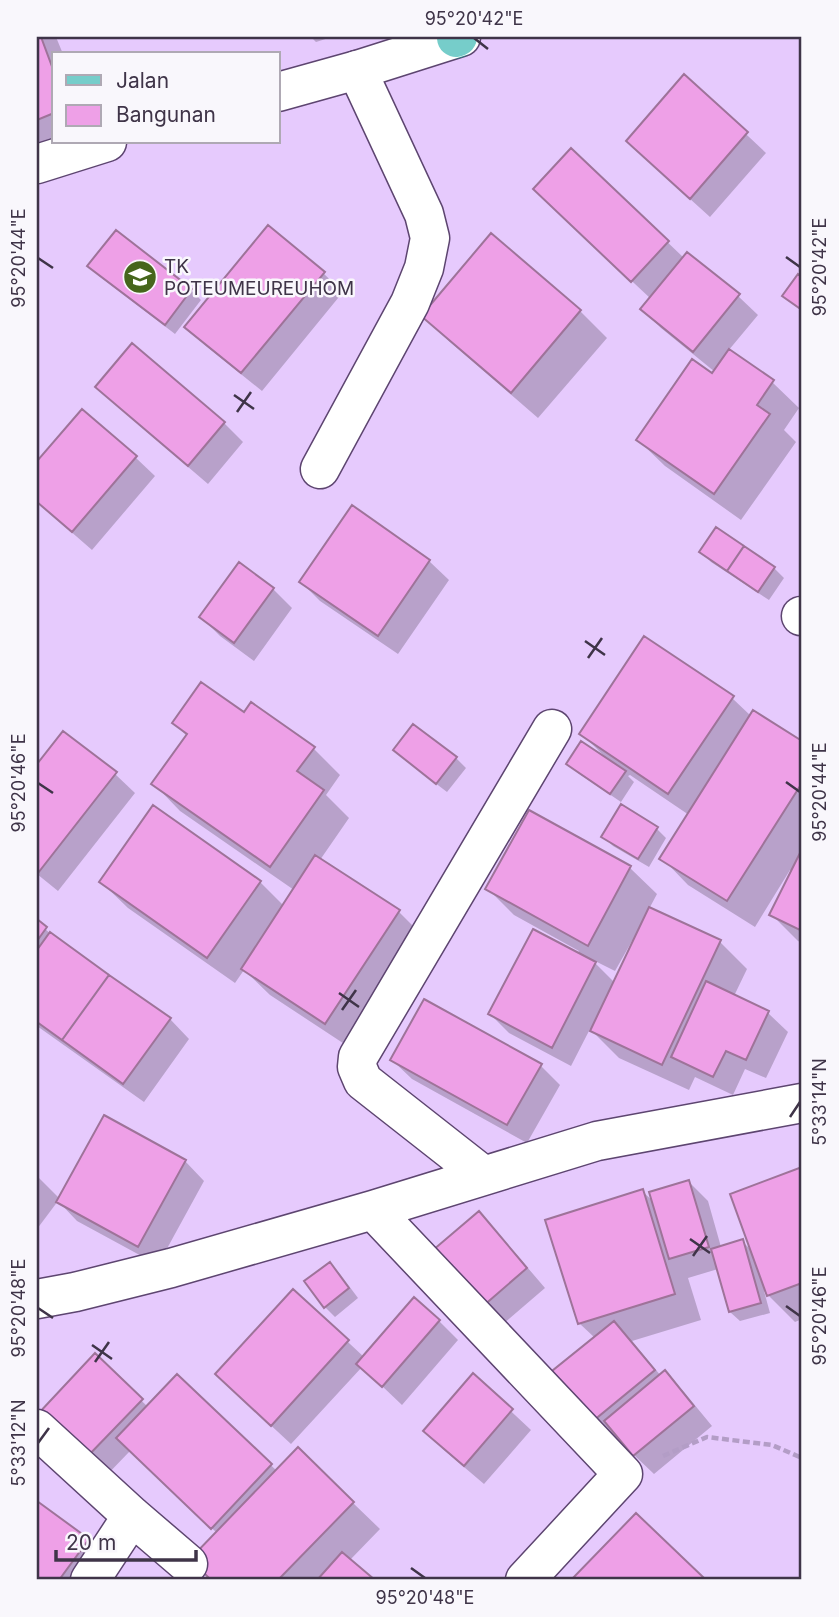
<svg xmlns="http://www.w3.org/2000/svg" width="839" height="1617" font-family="Inter,sans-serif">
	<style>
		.shadow { fill: #0003; fill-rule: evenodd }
		.building { fill: #eea0e7; stroke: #9e7399; stroke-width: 2 }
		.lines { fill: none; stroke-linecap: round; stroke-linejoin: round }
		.minor-casing { stroke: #5d4570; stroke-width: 41 }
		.tertiary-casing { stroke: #5d4570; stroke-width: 41 }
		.primary-casing { stroke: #278285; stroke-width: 41 }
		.path { stroke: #b39dc6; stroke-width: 4.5; stroke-dasharray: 7 3.5; stroke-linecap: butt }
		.minor { stroke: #fff; stroke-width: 38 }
		.tertiary { stroke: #fff; stroke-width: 38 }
		.primary { stroke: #76cdca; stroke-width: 38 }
		.ticks { fill: none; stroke: #3f3448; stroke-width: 2.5 }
		.labels { text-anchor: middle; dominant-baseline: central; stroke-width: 5; stroke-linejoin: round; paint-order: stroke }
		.poi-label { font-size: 19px; fill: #3f3448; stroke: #f9f7fc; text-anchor: start }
		.neatline { fill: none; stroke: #3f3448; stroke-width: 2.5 }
		.ticks-label { font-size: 18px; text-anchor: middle; fill: #3f3448 }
	</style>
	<rect width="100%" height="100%" fill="#e6cafd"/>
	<path class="shadow" d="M37,37H56L63,54H54V142L37,157Z
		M311,37H332L316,42Z
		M685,77L766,153L710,217L647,160Z
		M571,150L684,258L738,296L758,315L728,351L772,382L799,408L784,430L796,442L741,520L665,466L638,440L715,372L661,328L642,309L651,299L554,208Z
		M492,235L580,311L607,338L538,418L450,342L423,316Z
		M90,266L191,290L201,300L175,334L99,276Z
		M323,273L343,292L262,391L206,346L187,327Z
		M97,387L224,423L243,442L208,484L117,406Z
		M82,411L135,457L155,476L92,550L37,502V464Z
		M702,552L774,568L784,578L769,600L711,562Z
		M429,561L449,580L398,654L320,601L301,582Z
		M273,589L292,608L254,661L220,636L201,617Z
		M732,698L751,716L754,712L802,743V943L798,941L771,914L793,871L790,870L755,927L688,885L662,858L689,815L630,775L628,776L634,782L621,802L578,773L568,763L606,758L581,733Z
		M244,714L313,748L340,775L326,795L349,818L320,860L399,912L425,938L352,1049L270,995L244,970L235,983L128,908L101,882H260L284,906L294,890L180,811L154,784L187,736L174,723Z
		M63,733L115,774L135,793L58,891L37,874V767Z
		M395,750L456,758L466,768L447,792L405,760Z
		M530,812L630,868L657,894L649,909L720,942L747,969L734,996L768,1013L788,1032L766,1078L745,1069L733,1095L695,1077L689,1090L619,1058L590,1029L571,1066L509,1033L490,1014L577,954L579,951L514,915L488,889ZM632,941L634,942L615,983L591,959L615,971Z
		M657,829L666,838L649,867L613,846L603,836Z
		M37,922L59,941L170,1019L189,1039L144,1102L37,1026Z
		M392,1060L541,1066L560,1085L527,1143L412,1079Z
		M185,1161L204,1181L158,1265L77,1221L58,1201L37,1229V1176L60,1199Z
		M802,1169V1319L795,1322L764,1291L770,1313L740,1321L730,1312L718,1269L688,1278L701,1320L632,1341L661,1376L665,1373L684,1392L712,1426L654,1474L634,1455L619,1435L614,1440L595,1420V1338L579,1323L642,1191L655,1203L689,1182L708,1201L721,1247L742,1241L752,1251L732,1195Z
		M479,1214L498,1233L545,1288L495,1331L476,1312Z
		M330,1264L340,1274L358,1298L335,1317L325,1307Z
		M293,1291L364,1357L439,1321L458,1340L402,1405L362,1367L291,1444L236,1393Z
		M95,1356L148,1407L177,1376L277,1471L353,1503L380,1529L350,1560L373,1580H213L192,1559L217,1533L130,1451L104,1478L59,1434Z
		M473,1376L531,1430L484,1484L444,1450L425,1431Z
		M37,1503L88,1540L107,1559L92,1580H37Z
		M636,1515L701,1579L703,1580H573Z"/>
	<path class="building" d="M37,37H41L54,72V113L37,120Z
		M684,74L748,132L690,199L626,141Z
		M571,148L669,241L631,282L533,189Z
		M268,225L325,272L241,373L184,327Z
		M116,230L192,289L165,325L87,266Z
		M491,233L581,310L511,393L421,316Z
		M687,252L740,294L693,352L640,309Z
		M798,274L802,277V310L782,296Z
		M132,343L225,422L188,466L95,387Z
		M729,349L774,380L757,405L770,414L714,494L636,440L692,359L712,373Z
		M82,409L137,456L72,532L37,502V461Z
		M352,505L430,560L378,636L299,582Z
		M716,527L744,546L727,571L699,552Z
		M744,546L775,567L758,592L727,571Z
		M239,562L274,588L234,643L199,617Z
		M644,636L734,696L668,794L579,734Z
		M201,682L244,712L251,702L315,747L297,771L324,790L270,867L151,784L187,734L172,723Z
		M753,710L802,741V783L727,901L659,859Z
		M413,724L457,757L436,784L393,750Z
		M63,731L117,772L38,873L37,872V764Z
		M581,741L626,771L610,794L566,764Z
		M621,804L658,827L638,859L601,837Z
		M153,805L261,881L207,958L99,882Z
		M529,810L631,866L588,946L485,889Z
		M802,849V931L769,915Z
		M315,855L400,910L325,1024L241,969Z
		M649,907L721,940L662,1065L590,1031Z
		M37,919L47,927L37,941Z
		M533,929L596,962L552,1048L488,1014Z
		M50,932L109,975L62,1040L37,1022V950Z
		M109,975L171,1018L123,1084L62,1040Z
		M706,981L769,1011L746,1060L726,1051L713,1077L671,1057Z
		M424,999L542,1064L507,1125L390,1060Z
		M104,1115L186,1160L138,1247L56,1202Z
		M802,1167V1283L767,1296L730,1194Z
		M689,1180L709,1247L669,1259L649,1192Z
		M643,1189L675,1294L578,1324L545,1220Z
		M479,1211L527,1268L475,1313L426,1256Z
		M743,1239L761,1303L729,1312L711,1249Z
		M330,1262L349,1288L324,1308L304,1281Z
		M293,1289L349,1340L271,1426L215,1374Z
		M414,1297L440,1320L382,1387L356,1364Z
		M614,1321L655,1370L593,1421L552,1371Z
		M95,1353L143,1399L84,1460L37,1415Z
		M665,1370L694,1406L633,1456L604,1421Z
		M473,1373L513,1409L464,1466L423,1431Z
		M177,1374L272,1464L211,1529L116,1438Z
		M298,1447L354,1502L278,1580H211L190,1559Z
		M37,1501L89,1539L59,1580H37Z
		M636,1513L703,1577L700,1580H571Z
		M342,1552L375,1580H317Z"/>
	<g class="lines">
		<g class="minor-casing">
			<path id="minor" d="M320,469L410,303L424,268L430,238L424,214L357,70
				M801,616H802
				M484,1176L363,1081L357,1067L358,1057L552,729
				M373,1210L623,1474L525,1580
				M37,1299L75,1292L171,1268L373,1210L597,1141L802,1103
				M37,1429L132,1516L188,1564
				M90,1580L132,1516"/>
		</g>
		<g class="tertiary-casing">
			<path id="tertiary" d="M278,92L357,70L461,37
				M37,164L107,142"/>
		</g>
		<g class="primary-casing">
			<path id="primary" d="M456,38L458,37"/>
		</g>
		<path class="path" d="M663,1456L707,1437L772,1445L802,1458"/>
		<use href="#minor" class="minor"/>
		<use href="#tertiary" class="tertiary"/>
		<use href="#primary" class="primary"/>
	</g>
	<path class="ticks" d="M474,38L488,49M786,257L800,267M38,258L53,268M234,395L254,409M237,412L251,392M585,641L605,655M588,658L602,638M786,782L800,792M38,783L53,793M339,993L359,1007M342,1010L356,990M790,1117L800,1102M690,1239L710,1253M693,1256L707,1236M786,1306L800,1316M38,1308L53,1318M92,1345L112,1359M95,1362L109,1342M38,1443L49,1428M411,1568L425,1578"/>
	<defs>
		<g id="school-disc" transform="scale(1.75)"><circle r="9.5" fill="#46661c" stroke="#f9f7fc"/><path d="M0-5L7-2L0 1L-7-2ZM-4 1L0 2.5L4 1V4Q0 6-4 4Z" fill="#fff"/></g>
	</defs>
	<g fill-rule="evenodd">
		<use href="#school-disc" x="140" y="277"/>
	</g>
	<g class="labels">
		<g class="poi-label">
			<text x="164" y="266">TK<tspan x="164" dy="22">POTEUMEUREUHOM</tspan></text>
		</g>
	</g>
	<rect width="839" height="1617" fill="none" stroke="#f9f7fc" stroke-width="77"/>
	<rect x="52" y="52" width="228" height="91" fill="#f9f7fc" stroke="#afa9b4" stroke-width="2"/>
	<rect x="66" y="75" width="35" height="10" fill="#76cdca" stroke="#afa9b4" stroke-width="2"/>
	<text x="116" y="88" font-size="21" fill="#3f3448">Jalan</text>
	<rect x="66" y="105" width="35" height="21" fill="#eea0e7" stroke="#afa9b4" stroke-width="2"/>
	<text x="116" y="122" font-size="21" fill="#3f3448">Bangunan</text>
	<path d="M56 1550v10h140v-10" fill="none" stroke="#3f3448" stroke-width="3.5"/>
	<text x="66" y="1550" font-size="21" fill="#3f3448" stroke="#f9f7fc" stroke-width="5" paint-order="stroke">20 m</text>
	<rect x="38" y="38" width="762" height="1540" class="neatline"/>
	<g class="ticks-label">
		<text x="474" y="25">95°20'42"E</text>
		<text transform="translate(19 258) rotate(-90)" y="6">95°20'44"E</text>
		<text transform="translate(820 267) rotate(-90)" y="6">95°20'42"E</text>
		<text transform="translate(19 783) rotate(-90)" y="6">95°20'46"E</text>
		<text transform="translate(820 792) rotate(-90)" y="6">95°20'44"E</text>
		<text transform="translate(820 1102) rotate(-90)" y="6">5°33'14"N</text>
		<text transform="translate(19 1308) rotate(-90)" y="6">95°20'48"E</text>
		<text transform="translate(820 1316) rotate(-90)" y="6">95°20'46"E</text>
		<text transform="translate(19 1443) rotate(-90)" y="6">5°33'12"N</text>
		<text x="425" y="1604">95°20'48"E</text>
	</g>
</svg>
